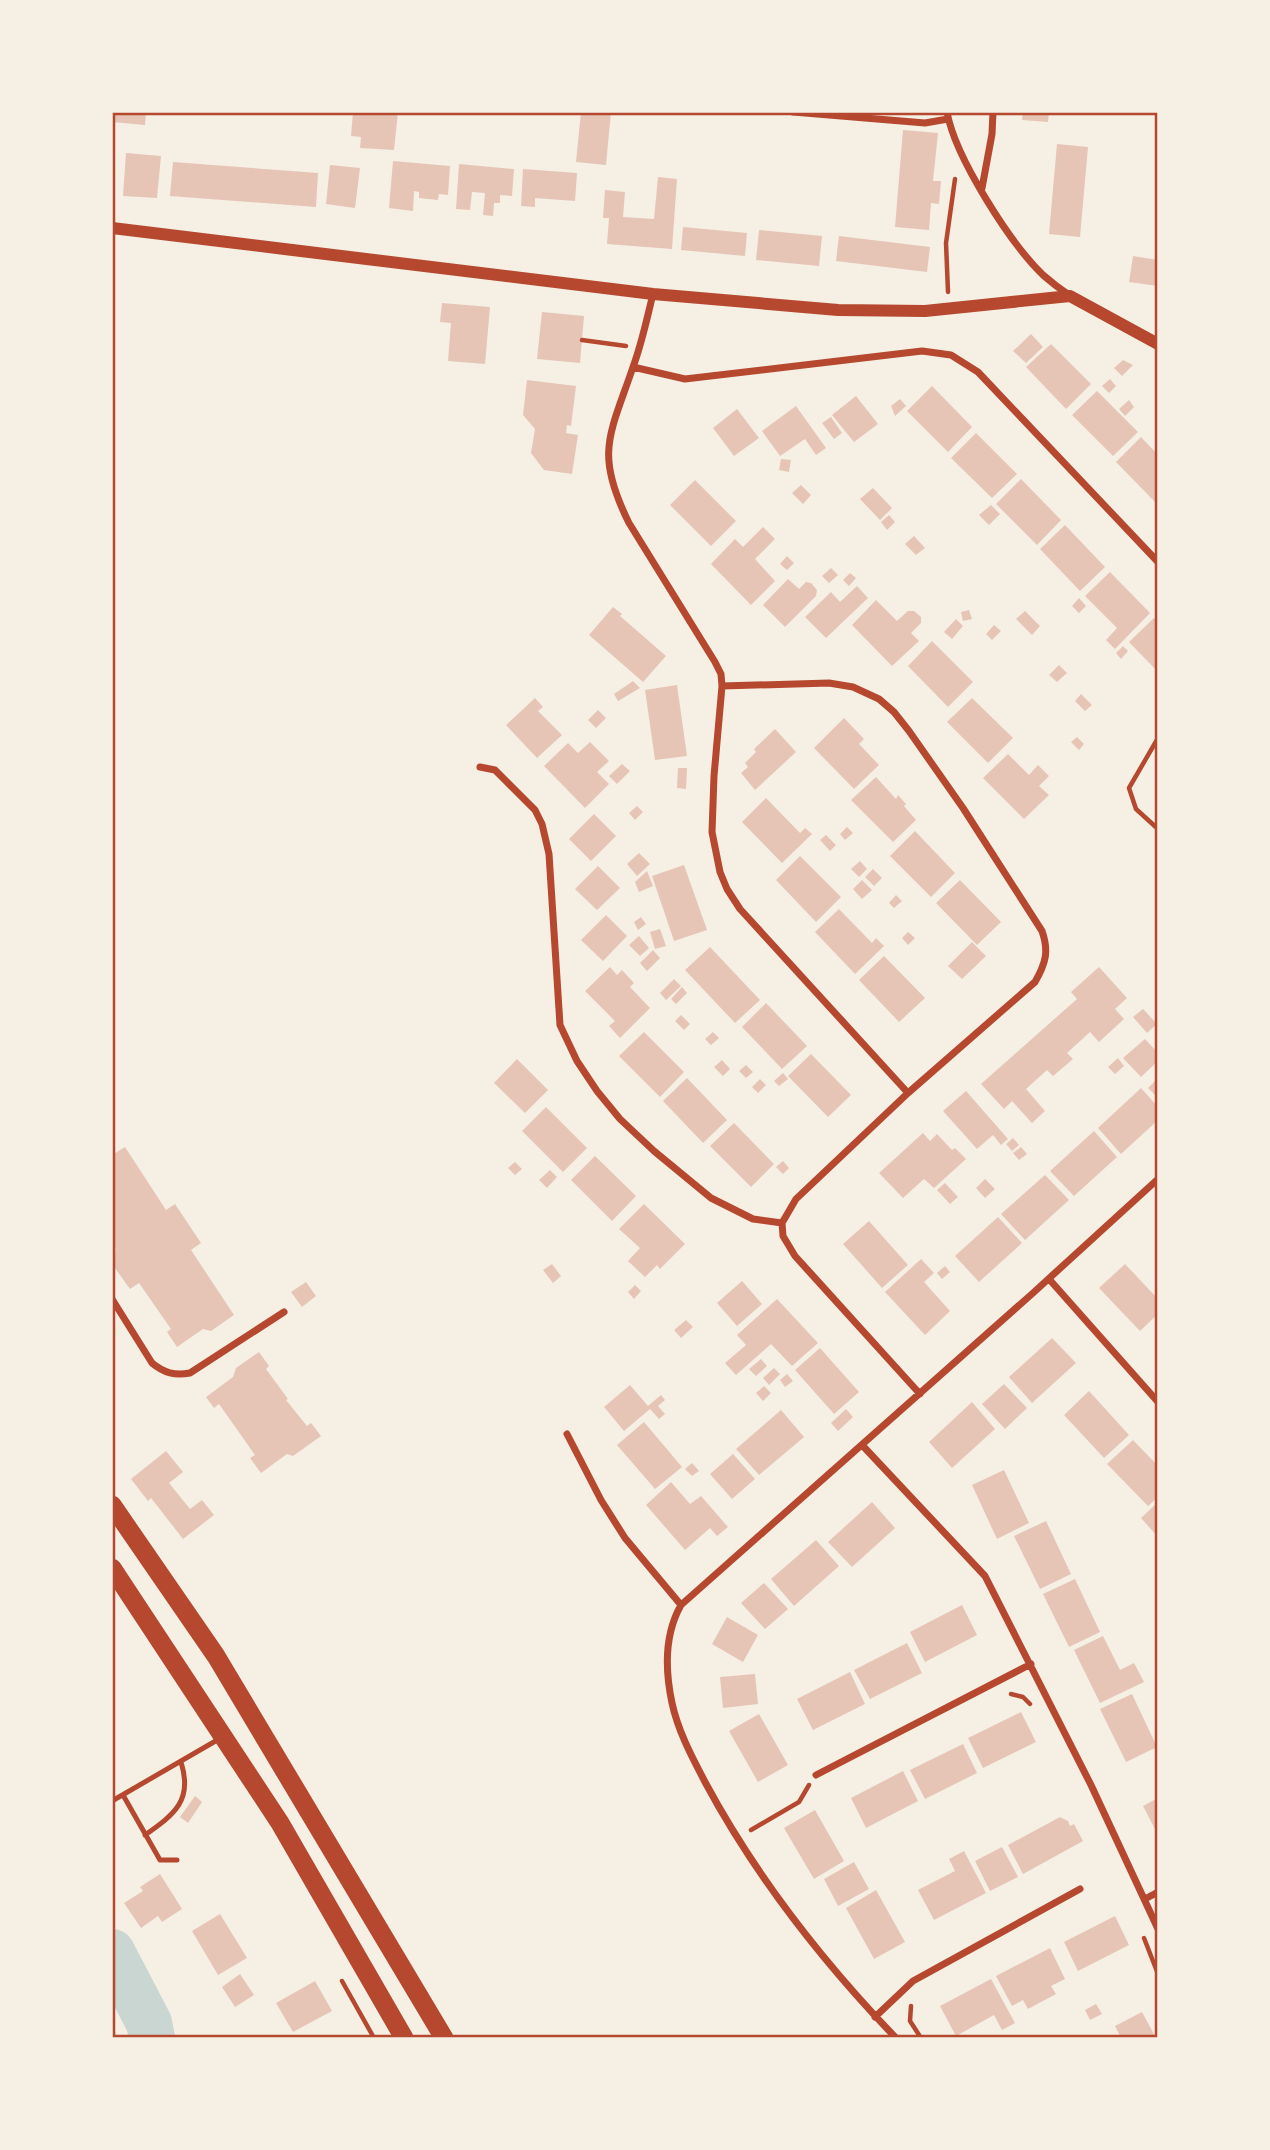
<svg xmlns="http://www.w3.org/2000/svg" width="1270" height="2150" font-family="'Space Grotesk',sans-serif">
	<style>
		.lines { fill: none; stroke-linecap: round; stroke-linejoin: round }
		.river { stroke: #c9d6d2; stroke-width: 46 }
		.building { fill: #e6c5b7 }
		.path { stroke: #b5482f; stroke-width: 4.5 }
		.service { stroke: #b5482f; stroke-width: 5 }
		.minor { stroke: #b5482f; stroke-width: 7 }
		.tertiary { stroke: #b5482f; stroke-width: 12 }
		.trunk { stroke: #b5482f; stroke-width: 19 }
		.neatline { fill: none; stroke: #b5482f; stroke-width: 2.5 }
	</style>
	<rect width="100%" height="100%" fill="#f6efe4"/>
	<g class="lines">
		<path class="river" d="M112,1952L149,2023L152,2038"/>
	</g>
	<path class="building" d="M112,112H146L145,125L112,122Z
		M353,112H398L394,150L360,148L361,137L351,136Z
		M581,112H611L606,165L576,162Z
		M1023,112H1049L1048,122L1022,120Z
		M903,130L938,133L933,181H941L939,204L931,203L929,230L895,227Z
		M1057,144L1088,147L1080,237L1049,234Z
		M126,153L161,156L157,198L123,196Z
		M393,161L450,166L448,195L439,194L438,200L419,198V192L414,191L413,211L389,208Z
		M173,162L318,173L316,207L170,196Z
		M459,164L514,169L512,196L500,195V203H494L493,216L483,215L485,193L472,192L470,210L456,209Z
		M330,165L360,168L355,208L326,204Z
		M523,169L577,173L575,201L535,198V207L521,206Z
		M658,177L677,179L672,249L607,244L609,218H603L605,190L625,192L623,217L654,219Z
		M683,227L747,233L745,256L681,250Z
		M759,230L822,236L819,266L756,260Z
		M839,236L930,247L927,272L836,261Z
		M1133,256L1158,260V286L1129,282Z
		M442,303L490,307L485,364L448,361L451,323L440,322Z
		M542,312L584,316L580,363L537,359Z
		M1031,334L1043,347L1026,363L1013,351Z
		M1051,344L1091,384L1066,409L1026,367Z
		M1123,360L1133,365L1122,376L1114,368Z
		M1110,379L1116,386L1109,393L1102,386Z
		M527,380L576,386L571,426L567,425L566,433L578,435L572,474L544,470L531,453L535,429L523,415Z
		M932,386L972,427L948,452L907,411Z
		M1097,391L1138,432L1113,456L1072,415Z
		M856,396L878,424L854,442L832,415Z
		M900,399L906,406L895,416L891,406Z
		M1129,400L1134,407L1125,416L1119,409Z
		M796,406L826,448L816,455L805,439L780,456L762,431Z
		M737,409L759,438L734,456L713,428Z
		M831,417L842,433L834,439L822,423Z
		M976,433L1017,474L992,498L951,458Z
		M1141,437L1158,455L1156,503L1116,462Z
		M781,459L791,460L789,472L779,470Z
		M1021,479L1061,520L1037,545L996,504Z
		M695,480L736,521L711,546L670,505Z
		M801,485L811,495L803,504L792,493Z
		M873,488L892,508L880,520L860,499Z
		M991,505L1000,514L989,525L979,515Z
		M889,515L895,522L887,530L881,522Z
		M1065,525L1105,567L1080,591L1040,549Z
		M763,527L775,539L755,559L775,581L751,605L711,564L735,539L743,547Z
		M914,536L925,548L916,555L905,544Z
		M787,556L794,563L787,570L780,564Z
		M831,568L838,575L829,583L822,576Z
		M1110,572L1150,613L1115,649L1106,640L1117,628L1085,596Z
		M850,573L856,578L849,586L843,580Z
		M788,579L799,589L806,582L811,583L817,590L816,596L785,627L763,605Z
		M857,586L868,598L826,638L805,617L831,592L840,602Z
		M1079,598L1086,606L1079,613L1072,606Z
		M876,600L897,621L908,611H914L921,617V623L911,633L919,641L892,666L852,625Z
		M613,607L622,614L620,616L666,656L643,682L589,635Z
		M969,610L972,619L963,621L961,612Z
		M1025,611L1040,626L1032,635L1016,619Z
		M1154,618L1158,622V672L1129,642Z
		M956,619L963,626L952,639L944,632Z
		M994,625L1001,631L992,640L986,634Z
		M932,641L973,682L948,707L908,666Z
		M1123,646L1128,651L1121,659L1116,653Z
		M1059,665L1067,673L1057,682L1049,675Z
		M633,681L640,688L618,701L614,694Z
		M677,685L687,756L655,760L645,690Z
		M1081,694L1092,705L1085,711L1075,701Z
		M535,698L543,707L538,711L562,735L537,758L506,725Z
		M972,698L1013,738L988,763L947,722Z
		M598,710L606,718L596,728L588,720Z
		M844,718L864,739L859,744L879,765L854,789L814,748Z
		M775,729L796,752L755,790L741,773L748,767L745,763L756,752L754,749Z
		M1077,737L1084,744L1079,750L1071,742Z
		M590,742L609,761L597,772L609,784L585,808L544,766L568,743L578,753Z
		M1008,754L1029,775L1038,765L1049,776L1039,786L1049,795L1024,819L983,778Z
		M622,764L630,771L617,784L609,776Z
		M678,768H687L686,789L677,788Z
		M876,777L896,799L898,795L906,804L904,806L916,820L893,842L851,800Z
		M766,798L800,833L805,828L812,834L782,863L742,822Z
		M637,806L643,812L635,820L629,813Z
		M594,814L616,836L591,861L569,839Z
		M847,827L853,833L845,840L840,834Z
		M915,831L955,873L931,897L890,856Z
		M826,835L836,845L830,851L820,840Z
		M639,853L650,864L637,876L627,864Z
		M800,856L841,897L816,922L776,880Z
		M860,861L867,869L859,877L851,869Z
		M684,865L707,930L674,941L652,876Z
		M598,866L620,888L597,910L575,889Z
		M873,869L882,878L874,886L865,877Z
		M647,871L653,886L639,892L635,882Z
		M862,880L872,890L862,899L853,889Z
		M960,880L1001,922L977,945L936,903Z
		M896,895L902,901L894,908L889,903Z
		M839,909L872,943L876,938L884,946L855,974L815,932Z
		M606,915L627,936L603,961L581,940Z
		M641,917L646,924L638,930L634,922Z
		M660,929L666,946L655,949L650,932Z
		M908,932L915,938L908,945L902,938Z
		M639,936L649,948L640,956L629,945Z
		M972,942L986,956L962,979L948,966Z
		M710,947L760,1000L735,1023L685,970Z
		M653,950L660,958L647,971L640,963Z
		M884,956L925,998L899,1022L859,980Z
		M610,967L617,975L622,970L634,983L630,987L650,1008L620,1038L609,1026L615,1021L585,991Z
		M1099,967L1127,998L1115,1009L1124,1019L1099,1042L1090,1032L1067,1053L1073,1059L1053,1076L1047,1070L1026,1089L1045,1111L1032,1123L1012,1101L1004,1109L981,1084L1077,999L1071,992Z
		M674,979L681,986L666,1000L660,993Z
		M682,987L687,993L676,1004L671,999Z
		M766,1003L807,1046L782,1069L742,1027Z
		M1143,1009L1157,1024L1147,1033L1133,1017Z
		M681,1015L690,1024L684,1030L675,1021Z
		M644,1032L684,1072L660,1097L619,1056Z
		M713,1032L719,1038L711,1045L705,1039Z
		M1145,1039L1158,1053V1061L1141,1077L1123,1058Z
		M811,1054L851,1095L828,1117L788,1076Z
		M1118,1058L1124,1066L1115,1074L1108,1067Z
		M517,1059L548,1090L525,1113L494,1083Z
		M722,1060L730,1069L723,1076L714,1067Z
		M746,1065L753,1072L746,1078L739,1071Z
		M783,1073L788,1079L779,1086L774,1081Z
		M687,1078L727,1120L703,1143L663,1101Z
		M1158,1078V1098L1148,1088Z
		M760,1079L766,1085L758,1093L752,1087Z
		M1141,1088L1158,1107V1120L1121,1154L1098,1128Z
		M966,1091L1008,1139L1001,1145L993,1135L977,1149L943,1111Z
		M546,1107L587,1148L563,1172L522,1131Z
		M734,1123L774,1164L751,1187L710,1146Z
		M1094,1131L1117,1157L1074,1196L1050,1171Z
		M923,1133L930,1141L937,1134L952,1150L955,1148L966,1159L934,1188L924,1179L903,1198L879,1173Z
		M1013,1138L1019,1145L1012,1151L1006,1144Z
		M125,1147L166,1210L175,1204L201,1243L191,1250L234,1315L211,1331L203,1329L177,1347L167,1332L171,1329L139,1283L130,1289L112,1264V1253L116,1250L112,1244V1155Z
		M1021,1147L1027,1154L1019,1160L1013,1153Z
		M595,1156L636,1196L612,1221L571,1180Z
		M783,1161L789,1168L783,1174L776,1167Z
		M515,1162L522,1169L515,1175L508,1168Z
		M550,1170L557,1177L547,1188L539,1180Z
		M1045,1175L1069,1200L1025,1240L1001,1214Z
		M985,1179L995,1189L985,1198L976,1188Z
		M945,1183L958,1197L950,1204L937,1190Z
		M644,1204L685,1244L660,1269L657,1265L645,1277L628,1261L640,1248L619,1229Z
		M998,1217L1022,1243L979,1282L955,1256Z
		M869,1221L908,1265L882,1288L843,1244Z
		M921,1259L934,1273L924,1282L950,1311L925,1335L885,1292Z
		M552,1264L561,1276L553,1283L543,1270Z
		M1125,1264L1158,1299V1314L1140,1331L1099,1288Z
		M945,1266L950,1272L942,1279L937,1273Z
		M742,1281L762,1304L737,1326L717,1303Z
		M306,1282L316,1296L302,1307L291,1292Z
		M635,1285L641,1291L634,1299L628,1292Z
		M777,1299L818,1343L792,1366L771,1344L736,1375L725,1363L746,1345L737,1335Z
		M686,1320L693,1327L681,1338L674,1330Z
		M1052,1338L1076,1363L1032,1403L1009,1377Z
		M820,1348L859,1392L834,1414L795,1370Z
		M259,1352L269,1366L266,1369L288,1399L286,1400L307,1426L311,1423L321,1436L293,1456L287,1454L261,1473L250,1458L255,1455L219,1404L214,1408L206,1397L233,1377L236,1368Z
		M761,1359L767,1366L756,1376L749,1369Z
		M774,1368L780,1374L769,1385L763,1378Z
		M787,1374L793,1381L785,1387L780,1380Z
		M1004,1384L1027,1408L1005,1429L982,1404Z
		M630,1385L648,1406L661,1395L665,1400L658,1406L665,1414L659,1419L650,1409L624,1431L604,1407Z
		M764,1386L771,1393L763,1401L756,1393Z
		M1089,1391L1129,1435L1104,1458L1064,1415Z
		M972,1402L995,1429L952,1468L929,1442Z
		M846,1409L853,1417L838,1431L831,1423Z
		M781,1410L804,1437L759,1475L736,1449Z
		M644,1422L682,1467L655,1489L617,1445Z
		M1133,1440L1158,1466V1497L1148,1506L1107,1464Z
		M166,1451L183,1472L169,1483L190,1509L202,1500L214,1515L183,1539L151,1498L148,1501L131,1479Z
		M733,1454L755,1479L732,1499L710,1474Z
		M692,1463L699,1471L692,1476L685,1469Z
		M1004,1470L1029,1523L997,1539L972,1485Z
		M671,1482L690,1504L701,1496L728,1527L717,1536L710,1528L685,1550L646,1505Z
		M872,1502L895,1528L852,1567L828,1542Z
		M1158,1502V1537L1141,1518Z
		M1046,1521L1071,1574L1040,1589L1014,1536Z
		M816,1540L839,1566L794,1606L771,1579Z
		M1075,1579L1100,1632L1069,1647L1043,1594Z
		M764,1583L788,1609L765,1629L741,1603Z
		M962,1605L977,1635L925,1662L910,1632Z
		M727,1617L758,1635L743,1662L712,1644Z
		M1103,1636L1120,1670L1134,1663L1144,1682L1100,1703L1074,1650Z
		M907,1643L922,1673L870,1699L854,1670Z
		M850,1672L865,1704L813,1730L797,1699Z
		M755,1674L758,1704L723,1708L720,1677Z
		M1132,1694L1157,1747L1126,1762L1100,1709Z
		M1021,1712L1036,1742L983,1768L968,1738Z
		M759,1714L788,1765L758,1782L729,1731Z
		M963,1744L977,1773L925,1799L910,1770Z
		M903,1771L918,1801L866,1828L851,1798Z
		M195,1796L202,1802L188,1823L180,1817Z
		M1158,1798V1835L1143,1806Z
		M815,1810L844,1861L814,1879L784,1828Z
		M1060,1817L1068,1821L1070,1826L1074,1824L1083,1841L1023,1874L1008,1845Z
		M1002,1847L1018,1877L990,1891L975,1861Z
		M964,1851L986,1893L934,1920L918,1890L955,1871L949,1859Z
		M854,1862L869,1889L838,1906L824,1879Z
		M160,1874L182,1909L162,1922L158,1916L141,1928L124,1903L143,1891L140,1887Z
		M876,1890L905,1942L874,1959L846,1908Z
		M220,1914L247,1958L218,1975L192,1931Z
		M1115,1916L1129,1945L1078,1971L1064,1942Z
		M1050,1948L1065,1979L1051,1986L1056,1994L1028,2009L1023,2000L1012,2006L996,1976Z
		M240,1974L254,1995L235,2007L222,1987Z
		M991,1979L1015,2023L1002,2030L994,2015L956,2036L940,2006Z
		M315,1981L332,2011L293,2032L276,2003Z
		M1096,2004L1102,2014L1090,2020L1085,2010Z
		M1142,2012L1156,2038H1121L1115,2026Z"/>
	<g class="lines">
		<path class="path" d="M948,292L946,243L955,179
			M582,340L626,346
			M1158,738L1129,788L1136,809L1158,829
			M1011,1694L1023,1697L1030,1704
			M751,1830L799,1802L809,1785
			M1144,1938L1158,1974
			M342,1981L374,2038
			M911,2006L910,2021L921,2038"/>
		<path class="service" d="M123,1795L160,1860H177
			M112,1801L219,1739
			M145,1835C175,1814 193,1800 181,1762"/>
		<path class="minor" d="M793,112L925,123L948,119
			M947,112C955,157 1010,243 1043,275C1051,282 1060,289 1069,295
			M982,188L992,134L993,112
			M653,294C647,318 642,343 633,367C610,435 594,453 629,523L715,662L721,674L722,686L714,776L712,832L720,872L727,889L740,909L908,1093
			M633,367L685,379L922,351L951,355L978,372L1158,562
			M722,686L829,683L853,687L879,699L894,712L909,731L963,808L1042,931C1049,951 1046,963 1035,982L908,1093L796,1199L782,1223
			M480,767L495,770L535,810L542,824L549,854L560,1025L577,1061L597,1091L620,1119L654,1151L711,1198L753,1219L782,1223
			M782,1223L783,1236L795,1256L920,1394
			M1049,1279L1158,1402
			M112,1299L152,1363C164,1373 175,1376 190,1373L284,1312
			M567,1434L601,1500L625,1538L681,1605
			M862,1445L985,1576L1091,1785L1158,1929
			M816,1775L1031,1664
			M1145,1899L1158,1892
			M875,2017L913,1981L1080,1889
			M896,2038C823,1962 755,1875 705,1782C692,1757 678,1731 672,1703C665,1670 664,1635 681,1605L1033,1293L1158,1179"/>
		<path class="tertiary" d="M112,228L653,294L838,310L925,311L1070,296L1158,344"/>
		<path class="trunk" d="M112,1505L216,1656L444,2038
			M112,1568L280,1823L404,2038"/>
	</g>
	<rect width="1270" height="2150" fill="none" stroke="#f6efe4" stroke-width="228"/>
	<rect x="114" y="114" width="1042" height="1922" class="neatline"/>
</svg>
